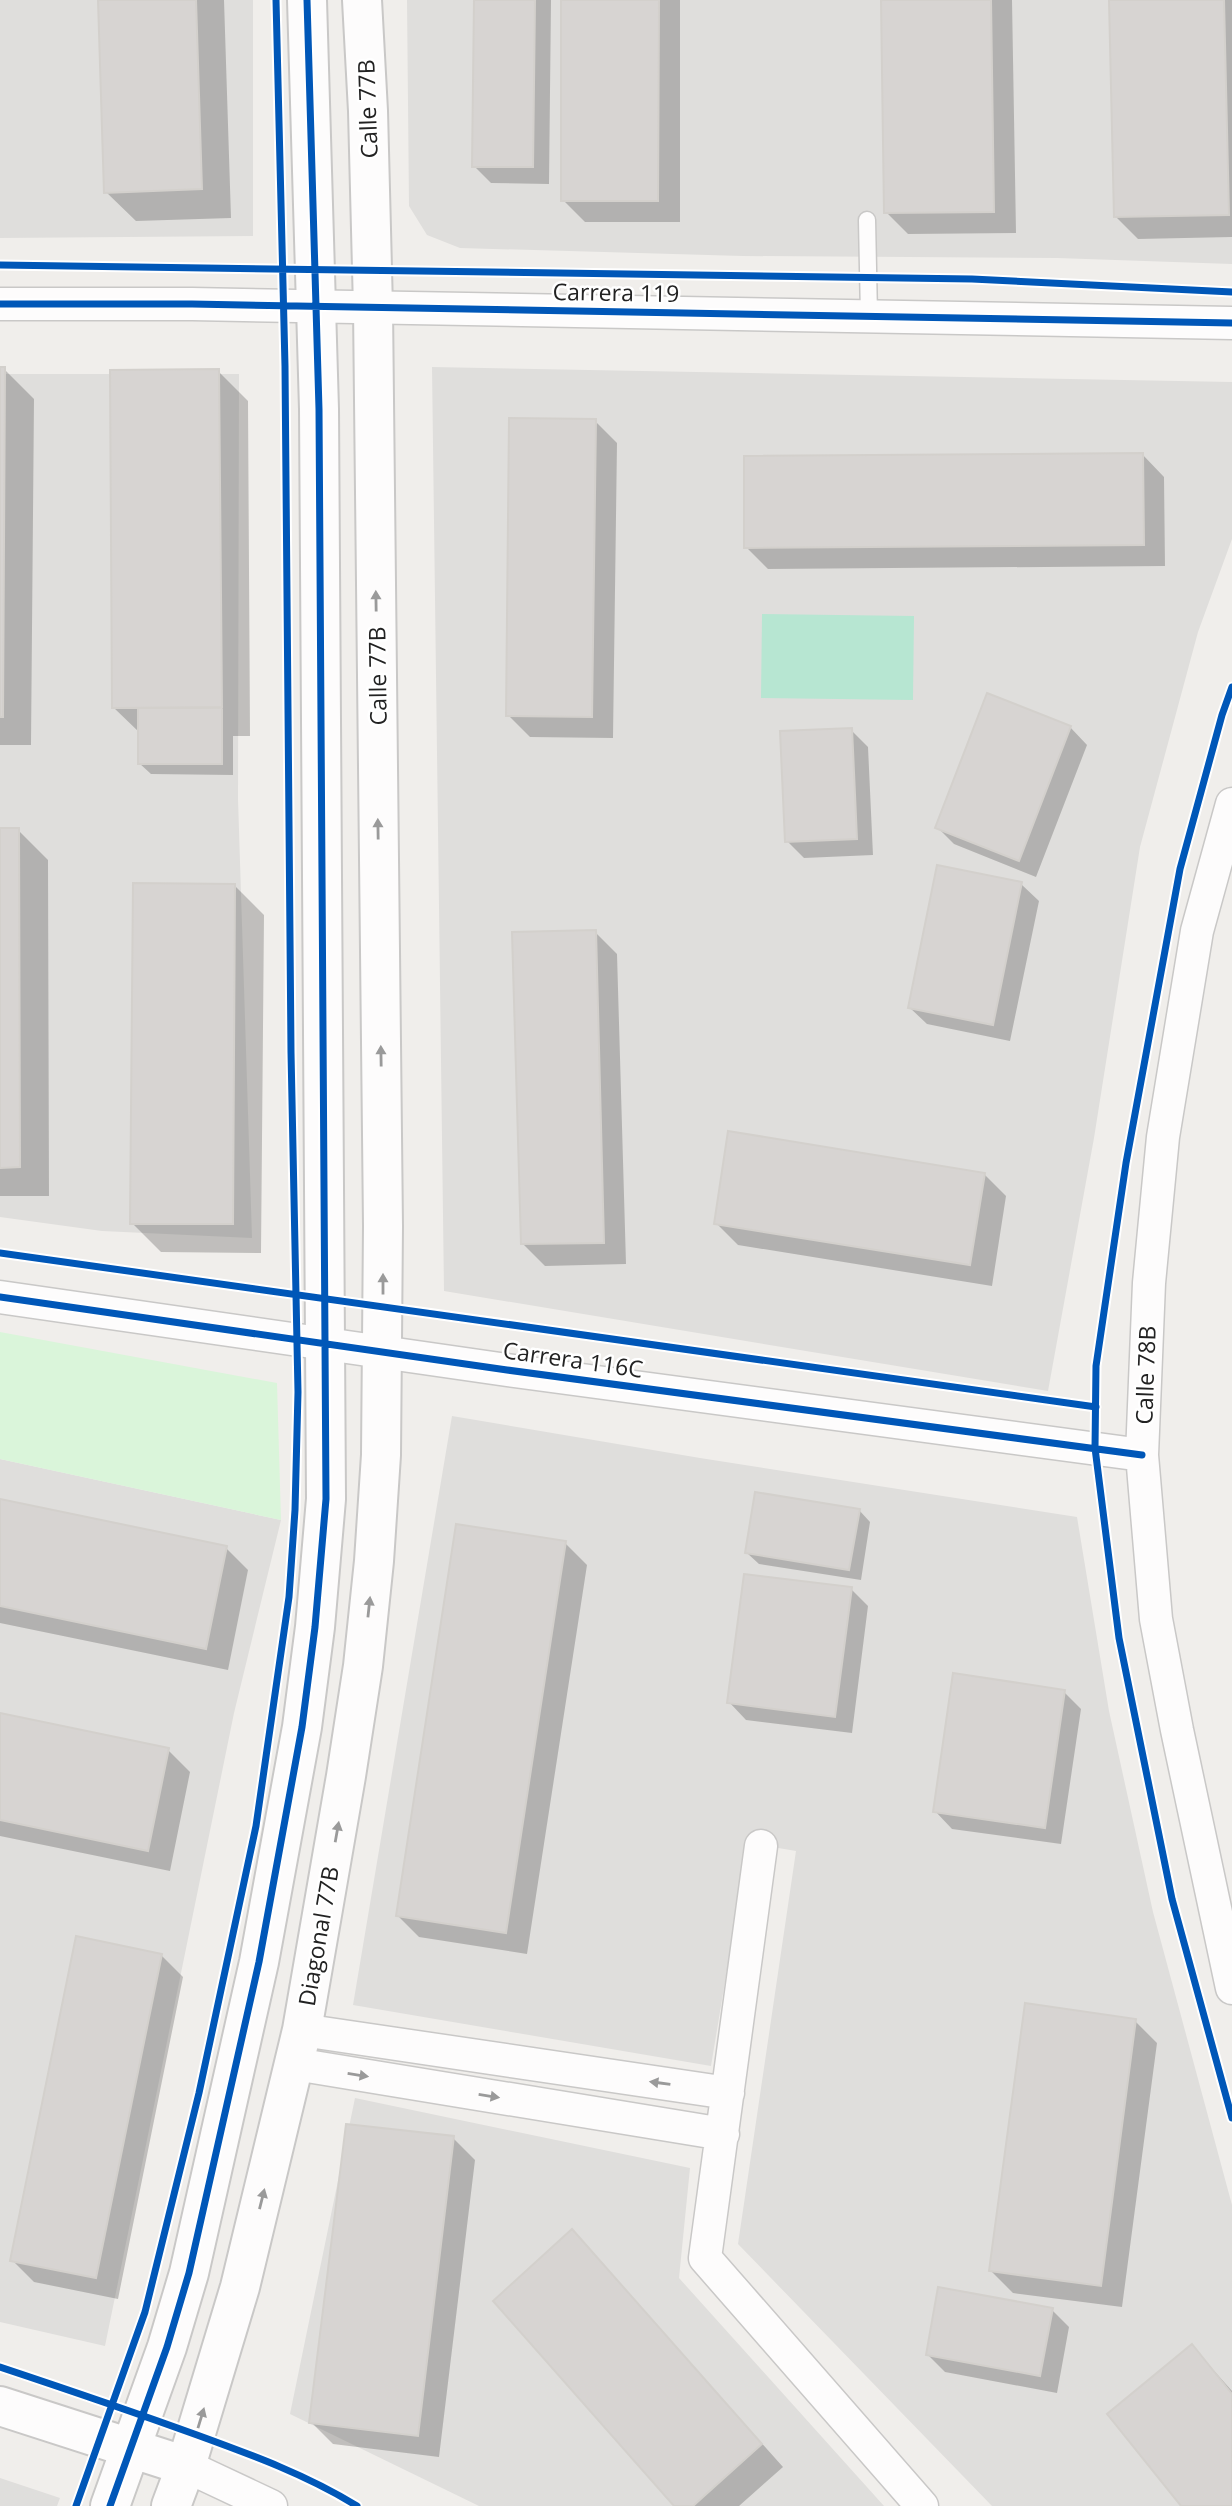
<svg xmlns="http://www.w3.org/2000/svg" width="1232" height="2506" font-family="'Open Sans',sans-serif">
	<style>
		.residential { fill: #dfdedc }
		.park { fill: #daf5da }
		.pitch { fill: #b7e6d2 }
		.shadow { fill: #0003 }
		.building { fill: #d7d4d2; stroke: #d3d0cc; stroke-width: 2 }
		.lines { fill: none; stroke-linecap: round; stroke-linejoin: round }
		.service-casing { stroke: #c9c8c7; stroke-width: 19 }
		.minor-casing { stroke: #c9c8c7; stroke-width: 35 }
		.tertiary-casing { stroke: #c9c8c7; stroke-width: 42 }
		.service { stroke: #fdfcfc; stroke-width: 16 }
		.minor { stroke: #fdfcfc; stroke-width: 32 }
		.tertiary { stroke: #fdfcfc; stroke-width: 38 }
		.cycleway-casing { stroke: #fff; stroke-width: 11 }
		.cycleway { stroke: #0057b8; stroke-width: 7 }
		.oneway { fill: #9a9a9a }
		.labels { text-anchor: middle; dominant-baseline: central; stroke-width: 5; stroke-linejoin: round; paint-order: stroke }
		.street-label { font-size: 23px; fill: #222; stroke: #fff }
	</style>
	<rect width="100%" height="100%" fill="#f0eeeb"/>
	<path class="residential" d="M0,0H253V236L0,238Z
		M407,0H1232V264L1057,258L743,256L460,248L427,235L409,206Z
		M432,367L1232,382V539L1198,632L1140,847L1094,1138L1048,1391L444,1291Z
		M0,374H239L238,799L252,1238L102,1231L0,1217Z
		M452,1416L700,1458L1077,1517L1109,1711L1153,1912L1232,2205V2506H992L738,2244L796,1851L748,1843L711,2066L353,2005Z
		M0,1459L281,1520L234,1713L105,2346L0,2322Z
		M355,2098L690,2168L679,2278L884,2506H479L290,2414Z
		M0,2478L60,2498L57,2506H0Z"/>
	<path class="park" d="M0,1332L277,1383L281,1520L0,1459Z"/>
	<path class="pitch" d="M762,614L914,616L913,700L761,698Z"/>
	<path class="shadow" d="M100,0H224L231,218L136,221L106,192Z
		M476,0H551L549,184L491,183L474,166Z
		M563,0H680V222H585L563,200Z
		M883,0H1012L1016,233L908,234L886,212Z
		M1110,0H1232V237L1138,239L1116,217Z
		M0,369H4L34,399L31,745H0Z
		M218,371L248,401L250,736H233V775L151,774L139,763L140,733L114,708Z
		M595,421L617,443L613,738L530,737L508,715Z
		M1142,454L1164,477L1165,566L768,569L746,547Z
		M1070,727L1087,745L1036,877L954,844L937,827Z
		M851,730L868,747L873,855L804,858L787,841Z
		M0,830H18L48,860L49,1196H0Z
		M1021,884L1039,901L1010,1041L927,1024L909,1007Z
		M235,886L264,915L261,1253L161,1252L132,1223Z
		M595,932L617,954L626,1264L545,1266L523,1244Z
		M984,1174L1006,1196L992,1286L738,1245L716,1223Z
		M0,1501L226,1548L248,1570L228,1670L0,1623Z
		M859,1510L870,1522L861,1580L759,1564L747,1553Z
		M565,1543L587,1565L527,1954L419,1937L397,1915Z
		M851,1589L868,1606L852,1733L746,1720L729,1702Z
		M1064,1692L1081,1709L1061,1844L952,1829L935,1811Z
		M0,1715L168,1750L190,1772L170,1871L0,1836Z
		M161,1955L183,1977L118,2299L34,2282L12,2260Z
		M1135,2021L1157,2043L1122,2307L1013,2293L991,2271Z
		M453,2138L475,2160L439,2457L333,2444L311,2422Z
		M572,2232L783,2467L739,2506H676Z
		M1052,2310L1069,2327L1057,2393L945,2372L928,2355Z
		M1192,2346L1232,2391V2506H1183Z"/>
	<path class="building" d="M98,0H196L202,189L104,193Z
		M474,0H535L533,167H472Z
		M561,0H659L658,201H561Z
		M881,0H991L994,212L884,213Z
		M1109,0H1224L1229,215L1114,217Z
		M0,367H5L3,717H0Z
		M219,369L222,707L112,708L110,370Z
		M509,418L596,419L592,717L506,716Z
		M1143,453L1144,545L744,548V456Z
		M987,693L1071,726L1019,861L935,828Z
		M138,708H222V764H138Z
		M852,728L857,839L785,842L780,731Z
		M0,828H19L20,1167L0,1168Z
		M937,865L1022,882L993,1025L908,1008Z
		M133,883L235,884L233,1224H130Z
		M596,930L604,1243L521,1244L512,932Z
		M728,1131L985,1173L970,1265L714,1224Z
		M755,1492L860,1509L849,1570L745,1553Z
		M0,1499L227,1546L206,1649L0,1606Z
		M456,1524L566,1541L506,1933L396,1916Z
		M744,1574L852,1587L835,1717L727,1703Z
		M953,1673L1065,1690L1045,1828L933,1812Z
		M0,1713L169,1748L148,1851L0,1820Z
		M76,1936L162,1954L96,2278L10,2261Z
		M1025,2003L1136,2019L1101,2286L989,2271Z
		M346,2124L454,2136L418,2436L309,2423Z
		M572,2229L762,2444L693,2506H674L493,2301Z
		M938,2287L1053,2308L1040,2376L926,2355Z
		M1192,2344L1232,2394V2506H1181L1107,2414Z"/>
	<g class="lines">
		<g class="service-casing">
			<path id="service" d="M867,220L869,316"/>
		</g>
		<g class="minor-casing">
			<path id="minor" d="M0,304H192L1232,323
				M1232,804L1197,931L1163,1137L1149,1283L1142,1455L1156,1619L1177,1730L1232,1988
				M0,1297L507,1370L1142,1455
				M761,1846L705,2258L922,2506
				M302,2030L728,2093
				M295,2064L723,2134
				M186,2466L271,2506"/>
		</g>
		<g class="tertiary-casing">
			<path id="tertiary" d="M0,2406L186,2466
				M110,2506L167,2347L189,2273L259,1962L302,1727L315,1627L326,1499L319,409L307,0
				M171,2506L186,2466L240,2287L302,2030L346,1776L363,1666L374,1561L381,1455L383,1226L373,308L368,111L362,0"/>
		</g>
		<use href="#service" class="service"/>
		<use href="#minor" class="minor"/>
		<use href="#tertiary" class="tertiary"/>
		<g class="cycleway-casing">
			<path id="cycleway" d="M0,265L972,279L1232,292
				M0,304H192L1232,323
				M1232,687L1222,715L1180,869L1126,1163L1096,1366L1095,1448L1119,1638L1172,1899L1232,2118
				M0,1253L1096,1407
				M0,1297L507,1370L1142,1455
				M0,2367C66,2389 131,2411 197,2435C252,2455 307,2475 357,2506
				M76,2506L145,2312L199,2093L256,1826L289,1597L295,1510L298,1392L291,1052L285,366L276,0
				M110,2506L167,2347L189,2273L259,1962L302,1727L315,1627L326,1499L319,409L307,0"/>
		</g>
		<use href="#cycleway" class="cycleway"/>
	</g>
	<defs><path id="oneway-solid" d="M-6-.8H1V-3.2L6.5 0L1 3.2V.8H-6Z" transform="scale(1.75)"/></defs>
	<g class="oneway">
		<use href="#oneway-solid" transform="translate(376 601) rotate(-91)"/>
		<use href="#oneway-solid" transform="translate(378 829) rotate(-91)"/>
		<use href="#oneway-solid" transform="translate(381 1056) rotate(-91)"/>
		<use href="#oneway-solid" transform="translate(383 1284) rotate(-90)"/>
		<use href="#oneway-solid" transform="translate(369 1607) rotate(-84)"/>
		<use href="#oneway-solid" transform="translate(337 1832) rotate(-80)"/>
		<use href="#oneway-solid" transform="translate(358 2075) rotate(9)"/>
		<use href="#oneway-solid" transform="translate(660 2083) rotate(-172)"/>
		<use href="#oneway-solid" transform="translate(489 2096) rotate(9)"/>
		<use href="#oneway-solid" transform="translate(262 2199) rotate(-76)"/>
		<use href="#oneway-solid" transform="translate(201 2418) rotate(-73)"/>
	</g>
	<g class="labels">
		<g class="street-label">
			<text transform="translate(367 109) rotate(-92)">Calle 77B</text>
			<text transform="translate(616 292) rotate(1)">Carrera 119</text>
			<text transform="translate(377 676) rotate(-91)">Calle 77B</text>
			<text transform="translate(573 1359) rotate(8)">Carrera 116C</text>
			<text transform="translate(1145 1375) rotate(-88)">Calle 78B</text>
			<text transform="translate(318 1936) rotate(-80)">Diagonal 77B</text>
		</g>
	</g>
</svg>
